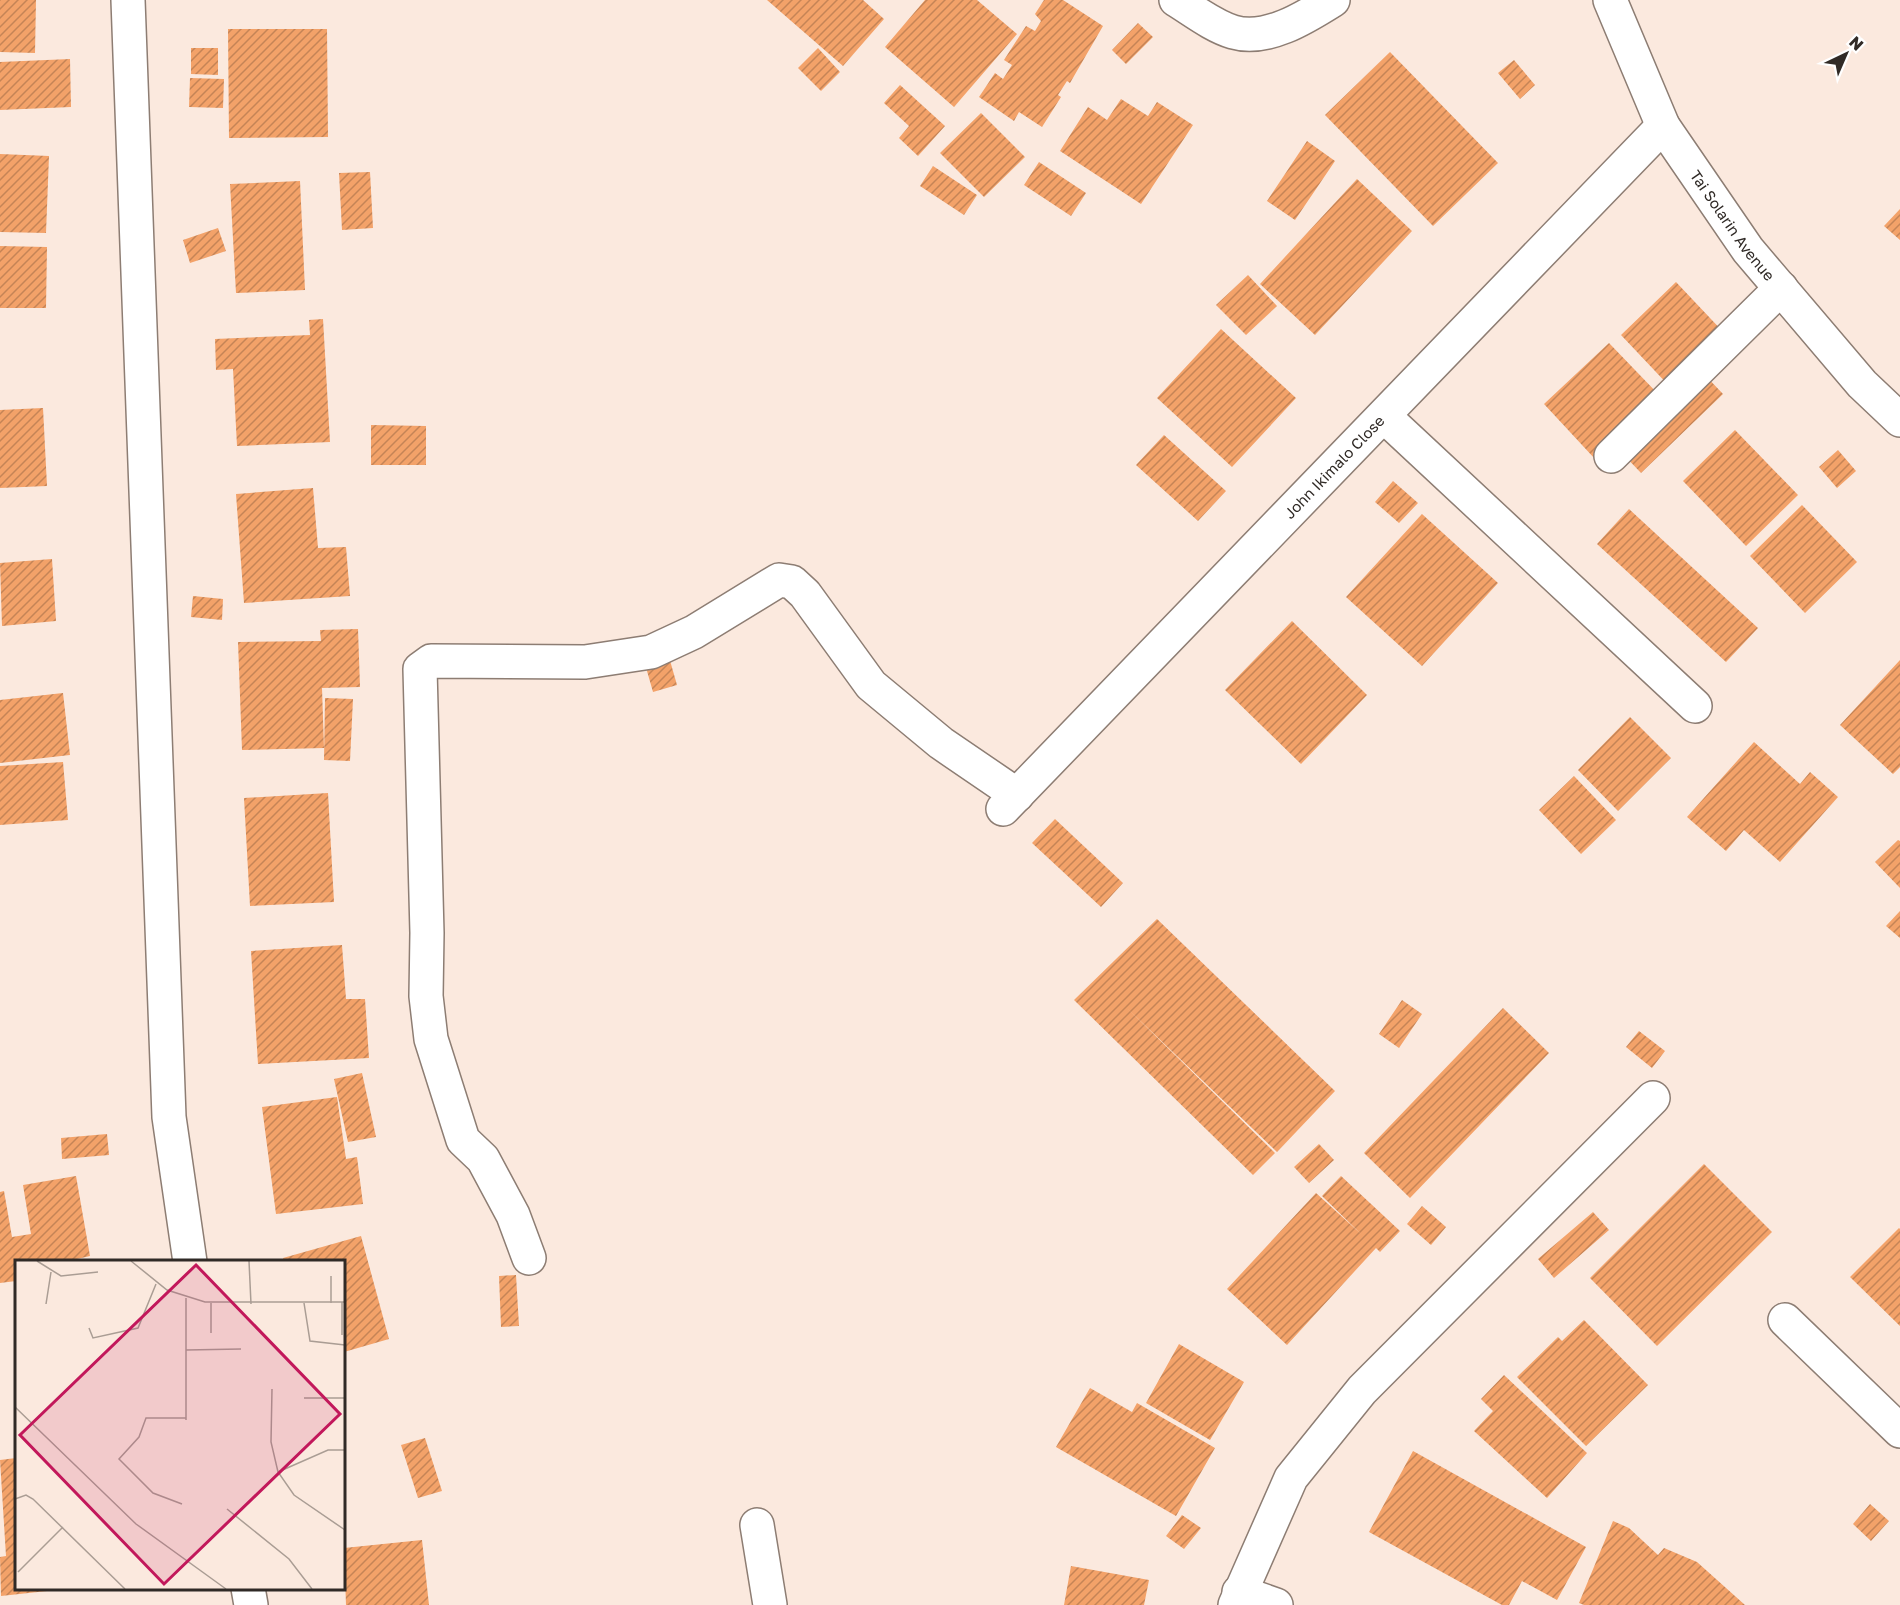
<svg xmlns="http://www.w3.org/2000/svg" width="1900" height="1605" font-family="'Golos Text',sans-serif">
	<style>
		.building { fill: url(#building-hatch) }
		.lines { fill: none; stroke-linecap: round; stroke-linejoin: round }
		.minor-casing { stroke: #8d7d73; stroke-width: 36 }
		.minor { stroke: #fff; stroke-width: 33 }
		.labels { text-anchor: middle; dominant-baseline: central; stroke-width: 5; stroke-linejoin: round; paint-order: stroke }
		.street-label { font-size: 15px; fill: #302a26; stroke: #fff }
		.inset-road { fill: none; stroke: #aa9d94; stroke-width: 1.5 }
		.view { fill: #c2185b; fill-opacity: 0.15; stroke: #c2185b; stroke-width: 3 }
		.inset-edge { fill: none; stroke: #302a26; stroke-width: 3 }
	</style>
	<defs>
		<pattern id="building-hatch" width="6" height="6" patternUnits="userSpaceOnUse" patternTransform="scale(1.5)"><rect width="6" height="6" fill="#f3a269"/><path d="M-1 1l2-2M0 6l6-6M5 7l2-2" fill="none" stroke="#c58456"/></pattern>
	</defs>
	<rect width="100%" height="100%" fill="#fbe9de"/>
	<path class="building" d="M0,0H36L35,53L0,52Z
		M767,0H863L884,19L843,66Z
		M925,0H977L1017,34L954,107L885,47Z
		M1044,0H1063L1103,26L1070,83L1067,81L1058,95L1061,97L1042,127L1019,112L1014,121L979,97L995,73L1003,79L1012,65L1004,60L1026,26L1035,31L1041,21L1035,14Z
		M1138,23L1153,37L1126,64L1112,50Z
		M228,29H327L328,137L229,138Z
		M191,48H218V75L191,74Z
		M818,48L840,72L821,91L798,68Z
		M1390,52L1498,163L1433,226L1325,115Z
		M70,59L71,107L0,110V62Z
		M1514,60L1535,85L1520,99L1498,73Z
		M190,78L224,79L223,108L189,107Z
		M900,85L945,126L918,156L899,138L909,126L884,103Z
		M1121,99L1148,116L1157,102L1193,125L1141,204L1060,151L1088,107L1107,120Z
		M981,113L1025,157L984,197L940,153Z
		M1307,141L1335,161L1295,220L1267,201Z
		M0,154L49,156L46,233L0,232Z
		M1039,162L1086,193L1071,216L1024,185Z
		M933,166L977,195L964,215L920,186Z
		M370,172L373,228L342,230L339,173Z
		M1357,179L1412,231L1315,335L1260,284Z
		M300,181L305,290L236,293L230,184Z
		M1900,209V240L1884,226Z
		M218,228L226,251L190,263L183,240Z
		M0,246L47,247L46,308H0Z
		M1248,275L1277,306L1246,335L1216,305Z
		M1676,282L1727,336L1672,389L1621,335Z
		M323,319L330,442L237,446L233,369L216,370L215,339L310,335L309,320Z
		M1221,329L1296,398L1232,467L1157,398Z
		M1609,343L1661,397L1595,459L1544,404Z
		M1704,374L1723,394L1641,473L1622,453Z
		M43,408L47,486L0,488V410Z
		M371,425L426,426V465H371Z
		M1735,430L1798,495L1746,546L1683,481Z
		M1164,435L1226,491L1198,521L1136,465Z
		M1838,450L1856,471L1837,488L1819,467Z
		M1393,481L1418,503L1399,523L1375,502Z
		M313,488L318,548L346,547L350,596L244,603L236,494Z
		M1802,505L1857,562L1805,613L1750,556Z
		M1629,509L1758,628L1726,662L1597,544Z
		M1422,514L1498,583L1422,666L1346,597Z
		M52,559L56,621L2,626L0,563Z
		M193,596L223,599L222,620L191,617Z
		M1292,621L1367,695L1301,764L1225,690Z
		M358,629L360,687L322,688L324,748L242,750L238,642L321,641L320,630Z
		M669,657L677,685L653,692L645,664Z
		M1900,660V767L1893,774L1840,725Z
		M63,693L70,755L0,763V700Z
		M325,698L353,699L350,761L324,760Z
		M1630,717L1671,758L1618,811L1578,770Z
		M1754,742L1800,784L1810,772L1838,797L1780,862L1744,830L1726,851L1687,817Z
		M63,762L68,820L0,825V766Z
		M1574,776L1616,820L1581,854L1539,810Z
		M328,793L334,902L250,906L244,798Z
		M1055,819L1123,883L1101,907L1032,843Z
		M1898,840L1900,841V888L1875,862Z
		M1900,911V938L1886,926Z
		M1157,919L1335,1091L1277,1152L1127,1008L1275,1153L1253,1175L1074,1000Z
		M342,945L346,999H365L369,1058L258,1064L251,951Z
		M1402,1000L1422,1014L1399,1048L1379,1034Z
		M1503,1008L1549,1053L1410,1198L1364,1153Z
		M1639,1031L1665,1051L1652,1068L1626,1047Z
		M362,1073L376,1137L348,1142L334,1079Z
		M337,1097L346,1159L357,1157L363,1204L276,1214L262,1107Z
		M107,1134L109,1155L62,1159L61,1138Z
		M1319,1144L1334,1160L1309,1183L1294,1167Z
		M1704,1164L1772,1232L1657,1346L1590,1278Z
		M76,1176L90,1256L64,1262H16V1281L0,1283V1192L4,1191L12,1237L31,1234L23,1185Z
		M1341,1176L1400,1231L1380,1252L1376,1248L1287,1345L1227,1289L1316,1193L1361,1234L1322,1196Z
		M1422,1206L1446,1227L1431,1245L1407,1224Z
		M1593,1212L1609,1230L1554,1278L1538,1259Z
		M1899,1228L1900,1229V1326L1850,1277Z
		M361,1236L389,1339L344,1352V1262H284L283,1258Z
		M516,1275L519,1326L501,1327L499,1276Z
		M1584,1320L1648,1385L1586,1446L1517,1377L1558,1337L1562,1341Z
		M1179,1344L1244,1382L1210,1440L1146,1403Z
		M1504,1375L1587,1453L1547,1498L1474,1431L1493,1411L1481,1399Z
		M1090,1388L1132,1412L1137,1403L1215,1448L1176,1516L1056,1447Z
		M425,1438L442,1491L418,1498L401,1445Z
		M1413,1451L1586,1547L1557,1600L1522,1581L1509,1605H1502L1369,1532Z
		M16,1458V1588H47V1591L1,1596L0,1557L6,1556L0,1460Z
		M1870,1504L1889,1521L1871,1541L1853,1524Z
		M1182,1515L1201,1528L1184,1549L1166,1536Z
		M1613,1521L1629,1528L1658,1555L1664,1548L1697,1562L1745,1605H1584L1579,1603Z
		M422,1540L429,1605H346L344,1548Z
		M1071,1566L1149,1580L1144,1605H1064Z"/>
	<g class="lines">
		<g class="minor-casing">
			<g id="minor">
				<path d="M128,0L169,1117L190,1262"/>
				<path d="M1176,0C1194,11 1213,26 1233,32C1267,42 1306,17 1333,0"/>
				<path id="s1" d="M1610,0L1663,126L1748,250L1862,384L1900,420"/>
				<path d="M1385,417L1695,706"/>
				<path d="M1611,456L1781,288"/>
				<path id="s2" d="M1003,809L1663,126"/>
				<path d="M529,1258L513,1215L483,1159L463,1140L431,1039L426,996L427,933L420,669L431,661L585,662L651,652L694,632L779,580L792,582L805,594L871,685L941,743L1017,795"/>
				<path d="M1785,1320L1900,1431"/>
				<path d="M757,1525L770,1605"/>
				<path d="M248,1588L251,1605"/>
				<path d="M1239,1592L1276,1605"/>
				<path d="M1235,1605L1291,1478L1362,1390L1653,1098"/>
			</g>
		</g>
		<use href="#minor" class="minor"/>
	</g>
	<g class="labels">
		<g class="street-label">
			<text stroke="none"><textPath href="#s1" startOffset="258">Tai Solarin Avenue</textPath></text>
			<text stroke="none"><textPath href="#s2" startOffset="476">John Ikimalo Close</textPath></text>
		</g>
	</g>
	<g transform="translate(15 1260)">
		<rect width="330" height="330" fill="#fbe9de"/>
		<path class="inset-road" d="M22,1L46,16L83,12M116,1L152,30L190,42H330M234,1L236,44M316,16V43M289,43L295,81L330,85M31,44L36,12M74,68L78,78L123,68L141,24M196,73V43M327,75V42M171,90L226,89M257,129L256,182L263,212L279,235L330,270M289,138H330M0,147L121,264L211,329M171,160V38M263,212L313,190H330M0,239L11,235L18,239L110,329M167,244L138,233L104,199L124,177L131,158H171M212,249L274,299L297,329M3,312L48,267"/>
		<path class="view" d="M181,5L325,154L149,324L5,175Z"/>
		<rect width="330" height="330" class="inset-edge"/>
	</g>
	<g transform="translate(1846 54) rotate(44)" stroke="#ffffff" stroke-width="4.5" paint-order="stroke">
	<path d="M0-4.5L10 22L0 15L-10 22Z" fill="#302a26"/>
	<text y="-9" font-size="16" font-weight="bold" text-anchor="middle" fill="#302a26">N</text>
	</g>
</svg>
